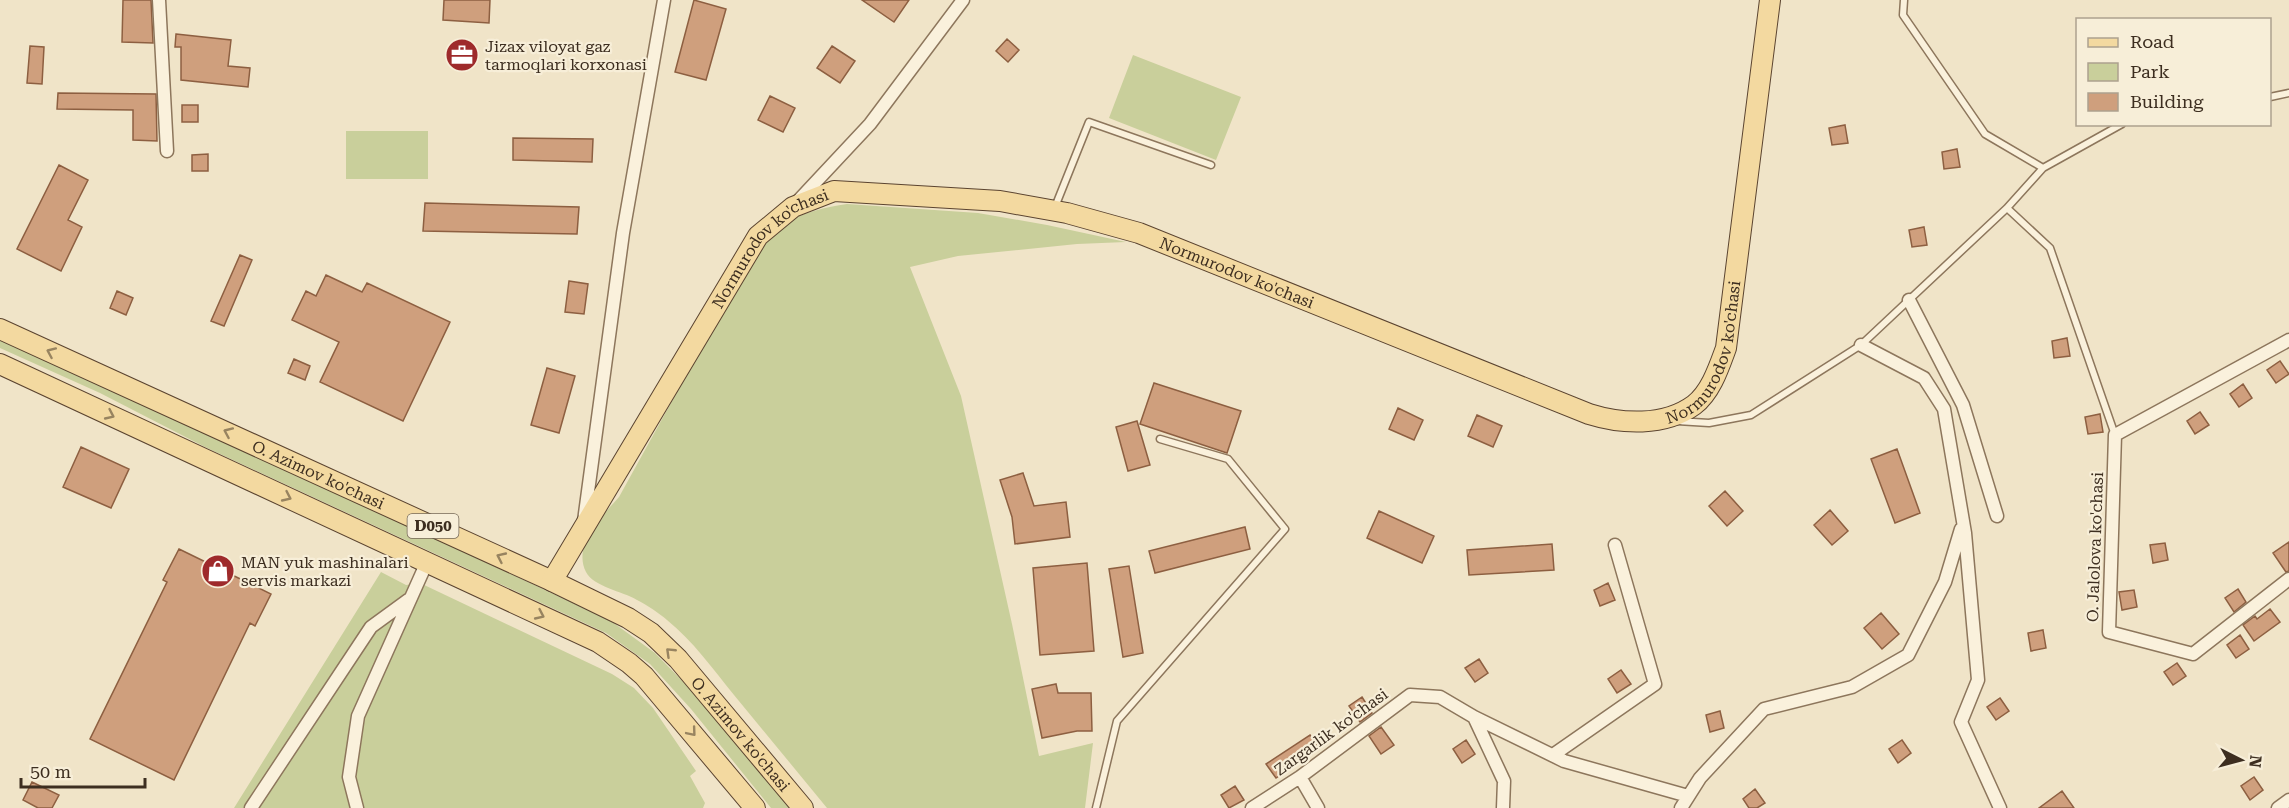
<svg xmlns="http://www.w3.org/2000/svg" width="2289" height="808" font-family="'Roboto Serif',serif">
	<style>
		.green { fill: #c9cf9b }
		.building { fill: #cf9f7d; stroke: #8d5f41; stroke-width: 1.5 }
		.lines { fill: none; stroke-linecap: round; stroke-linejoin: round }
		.service-casing { stroke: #8d765c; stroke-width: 9 }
		.minor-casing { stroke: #8d765c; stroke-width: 15 }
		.primary-casing { stroke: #5b4430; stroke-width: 22 }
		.service { stroke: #faf1dc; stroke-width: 6 }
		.minor { stroke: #faf1dc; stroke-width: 12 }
		.primary { stroke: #f3d9a0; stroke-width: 20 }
		.oneway { stroke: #988460 }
		.labels { text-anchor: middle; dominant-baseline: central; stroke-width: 4.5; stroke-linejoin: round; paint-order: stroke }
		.shield { fill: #f7eed8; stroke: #756857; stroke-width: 1.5 }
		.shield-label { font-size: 15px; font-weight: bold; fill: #3d2e20 }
		.poi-label { font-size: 16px; fill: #3d2e20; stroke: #f7eed8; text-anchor: start }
		.street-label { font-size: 16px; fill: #3d2e20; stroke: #f7eed8 }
	</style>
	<rect width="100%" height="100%" fill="#f0e4c8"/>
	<path class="green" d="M1133,55L1241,97L1216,160L1109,118Z
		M346,131H428V179H346Z
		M847,204L978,213L1047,225L1126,242L1077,244L958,256L910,267L961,396L1012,624L1039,756L1093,743L1085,808H827C796,770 765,733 734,695C713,669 693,641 667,620C659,613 647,605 637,600C622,591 594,587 586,572C572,545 603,515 619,497L756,249C765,241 774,230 784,224C803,212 826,207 847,204Z
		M0,334L611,621L655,653L701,700L790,808H771L691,709L650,664L606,633L205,447L100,393L0,348Z
		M381,572L406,585L420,583L612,674L634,688L653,708L696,771L690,776L705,803L703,808H234Z"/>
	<path class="building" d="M123,0H151L153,43L122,42Z
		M444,0H490L489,23L443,20Z
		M694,0L726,9L706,80L675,72Z
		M862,0H909L894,22Z
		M176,34L231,40L228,66L250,68L248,87L181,80V47H175Z
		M1007,39L1019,50L1008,62L996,51Z
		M30,46L44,47L42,84L27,83Z
		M832,46L855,61L840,83L817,68Z
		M58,93L156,94L157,141L133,140V110L57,109Z
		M770,96L795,108L783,132L758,120Z
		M182,105H198V122H182Z
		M1845,125L1848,143L1832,145L1829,128Z
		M513,138L593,139L592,162L513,160Z
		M1957,149L1960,167L1944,169L1942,152Z
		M208,154V171H192V155Z
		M59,165L88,180L68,220L82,227L61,271L17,249Z
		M425,203L579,207L577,234L423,231Z
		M1924,227L1927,245L1912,247L1909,230Z
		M240,255L252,260L224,326L211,321Z
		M326,275L362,292L367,283L450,322L403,421L320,382L339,342L292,320L306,291L316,296Z
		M569,281L588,284L584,314L565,312Z
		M117,291L133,298L126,315L110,308Z
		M2067,338L2070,356L2054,358L2052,341Z
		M294,359L310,366L305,380L288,373Z
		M2280,361L2289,374L2276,383L2267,370Z
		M547,368L575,376L559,433L531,425Z
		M1154,383L1241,411L1227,453L1140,424Z
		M2243,384L2252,398L2239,407L2230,394Z
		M1398,408L1423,420L1414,440L1389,429Z
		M2200,412L2209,425L2195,434L2187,421Z
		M2100,414L2103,432L2088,434L2085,417Z
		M1477,415L1502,426L1493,447L1468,436Z
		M1137,421L1150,465L1128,471L1116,427Z
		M81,447L129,469L111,508L63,487Z
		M1897,449L1920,513L1895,523L1871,459Z
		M1023,473L1034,506L1066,502L1070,537L1015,544L1012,517L1000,480Z
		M1725,491L1743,511L1727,526L1709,506Z
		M1830,510L1848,531L1832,545L1814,525Z
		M1379,511L1434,536L1422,563L1367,538Z
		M1245,527L1250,549L1155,573L1149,551Z
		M2289,542V571L2286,572L2273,553Z
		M2165,543L2168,560L2153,563L2150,545Z
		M1552,544L1554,570L1469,575L1467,550Z
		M179,549L271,594L255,626L250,623L174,780L90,739L167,582L163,580Z
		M1087,563L1094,651L1040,655L1033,568Z
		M1129,566L1143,653L1123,657L1109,569Z
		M1608,583L1615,600L1600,606L1594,590Z
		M2238,589L2246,602L2234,612L2225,598Z
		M2134,590L2137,607L2122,610L2119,592Z
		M2270,609L2280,622L2254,641L2243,625L2255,616L2257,619Z
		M1881,613L1899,634L1882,649L1864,628Z
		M2043,630L2046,648L2031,651L2028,633Z
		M2240,635L2249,649L2236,658L2227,645Z
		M1479,659L1488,673L1475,682L1465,668Z
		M2177,663L2186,676L2173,685L2164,672Z
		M1621,670L1631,684L1617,693L1608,679Z
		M1056,684L1058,693H1091L1092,731H1077L1042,738L1032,689Z
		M1362,697L1372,713L1360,722L1349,706Z
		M2000,698L2009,711L1996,720L1987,707Z
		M1720,711L1724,728L1710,732L1706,715Z
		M1381,727L1394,745L1381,754L1369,736Z
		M1310,735L1319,749L1276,778L1266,764Z
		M1466,740L1475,754L1462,763L1453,749Z
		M1902,740L1911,753L1898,763L1889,749Z
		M2254,777L2263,790L2250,800L2241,786Z
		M32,782L59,795L52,808H38L23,800Z
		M1235,786L1244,800L1229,808L1221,795Z
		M1755,789L1765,803L1757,808H1749L1743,799Z
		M2062,791L2074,808H2039Z"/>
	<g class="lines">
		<g class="service-casing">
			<path id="service" d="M1904,0L1903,15L1985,134L2043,168L2007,208
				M2270,97L2289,93
				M2043,168L2122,124
				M1055,207L1089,122L1211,165
				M1677,421L1709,423L1751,415L1861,345L2007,208L2050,248L2115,435
				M1096,808L1117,721L1285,529L1228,459L1160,439"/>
		</g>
		<g class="minor-casing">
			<path id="minor" d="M159,0L167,151
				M798,201L870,124L963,0
				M1909,300L1963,405L1997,516
				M2289,340L2115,435L2109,632L2193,654L2289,579
				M1861,345L1924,378L1944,409L1965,533L1978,680L1961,722L2000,808
				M584,521L623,233L664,0
				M1474,717L1564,761L1688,796
				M1553,755L1655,684L1615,545
				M1300,777L1318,808
				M251,808L371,627L408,600
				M357,808L349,777L358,716L427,562
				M1252,808L1300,777L1410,695L1440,697L1474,717L1504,781L1503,808
				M1681,808L1700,778L1764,709L1852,687L1908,655L1945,582L1961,529
				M2278,808L2289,800"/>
		</g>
		<g class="primary-casing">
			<g id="primary">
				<path id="s1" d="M0,329L552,581L628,618L651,633L678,659L803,808"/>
				<path d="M0,364L598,642L629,663L644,676L755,808"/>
				<path id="s2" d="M552,581L758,236L793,207L834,191L1000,201L1067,213L1139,233L1589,414C1621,424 1664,427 1694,405C1711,392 1719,367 1726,348L1770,0"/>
			</g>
		</g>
		<use href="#service" class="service"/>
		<use href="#minor" class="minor"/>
		<use href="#primary" class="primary"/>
	</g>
	<defs><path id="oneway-chevron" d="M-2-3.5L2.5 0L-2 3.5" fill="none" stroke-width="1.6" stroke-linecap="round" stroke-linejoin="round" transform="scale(1.5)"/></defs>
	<g class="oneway">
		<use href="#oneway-chevron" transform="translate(51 352) rotate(-156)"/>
		<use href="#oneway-chevron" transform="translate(110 415) rotate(25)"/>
		<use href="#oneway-chevron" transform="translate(228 432) rotate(-156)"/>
		<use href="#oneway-chevron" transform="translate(287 497) rotate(25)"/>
		<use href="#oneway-chevron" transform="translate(501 557) rotate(-155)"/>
		<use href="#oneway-chevron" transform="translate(540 615) rotate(25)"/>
		<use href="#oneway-chevron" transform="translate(670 652) rotate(-136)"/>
		<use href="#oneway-chevron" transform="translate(692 732) rotate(50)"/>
	</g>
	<defs>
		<g id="office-disc" transform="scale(1.725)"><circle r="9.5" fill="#9e2a2b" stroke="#f7eed8"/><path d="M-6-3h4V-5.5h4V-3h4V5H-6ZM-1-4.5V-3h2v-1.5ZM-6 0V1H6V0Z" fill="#fff"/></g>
		<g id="shop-disc" transform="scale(1.725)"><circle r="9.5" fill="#9e2a2b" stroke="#f7eed8"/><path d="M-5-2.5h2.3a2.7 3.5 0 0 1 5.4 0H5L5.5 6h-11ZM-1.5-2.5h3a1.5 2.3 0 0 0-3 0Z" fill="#fff"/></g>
	</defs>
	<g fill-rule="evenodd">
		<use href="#office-disc" x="462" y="55"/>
		<use href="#shop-disc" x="218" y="571"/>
	</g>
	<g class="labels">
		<rect class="shield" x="407.5" y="514" width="51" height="24" rx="4.5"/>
		<g class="shield-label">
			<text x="433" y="526">D050</text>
		</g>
		<g class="poi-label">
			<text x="485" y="46">Jizax viloyat gaz<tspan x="485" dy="18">tarmoqlari korxonasi</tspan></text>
			<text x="241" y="562">MAN yuk mashinalari<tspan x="241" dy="18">servis markazi</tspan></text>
		</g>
		<g class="street-label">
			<text stroke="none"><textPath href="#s2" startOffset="402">Normurodov ko'chasi</textPath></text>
			<text stroke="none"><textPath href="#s2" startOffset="906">Normurodov ko'chasi</textPath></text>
			<text stroke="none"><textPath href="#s2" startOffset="1446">Normurodov ko'chasi</textPath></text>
			<text stroke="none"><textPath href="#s1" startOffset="350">O. Azimov ko'chasi</textPath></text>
			<text transform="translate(2095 547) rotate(-88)">O. Jalolova ko'chasi</text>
			<text transform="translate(1331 732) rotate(-36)">Zargarlik ko'chasi</text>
			<text stroke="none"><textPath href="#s1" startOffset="854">O. Azimov ko'chasi</textPath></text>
		</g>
	</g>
	<rect x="2076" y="18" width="195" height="108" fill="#f7eed8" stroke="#ada18e" stroke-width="1.5"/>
	<rect x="2088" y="38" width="30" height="9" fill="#f3d9a0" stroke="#ada18e" stroke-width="1.5"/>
	<text x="2130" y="48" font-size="18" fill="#3d2e20">Road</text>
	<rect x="2088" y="63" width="30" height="18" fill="#c9cf9b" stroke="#ada18e" stroke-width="1.5"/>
	<text x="2130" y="78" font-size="18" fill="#3d2e20">Park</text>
	<rect x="2088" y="93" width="30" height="18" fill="#cf9f7d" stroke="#ada18e" stroke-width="1.5"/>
	<text x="2130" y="108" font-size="18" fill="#3d2e20">Building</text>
	<g transform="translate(2241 760) rotate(96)" stroke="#f7eed8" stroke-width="4.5" paint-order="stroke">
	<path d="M0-4.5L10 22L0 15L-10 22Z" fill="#3d2e20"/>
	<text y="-9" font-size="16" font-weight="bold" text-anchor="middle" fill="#3d2e20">N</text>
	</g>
	<path d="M21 778v9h124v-9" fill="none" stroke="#3d2e20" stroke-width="3"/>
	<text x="30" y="778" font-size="18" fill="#3d2e20" stroke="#f7eed8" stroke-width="4.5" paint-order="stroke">50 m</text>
</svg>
